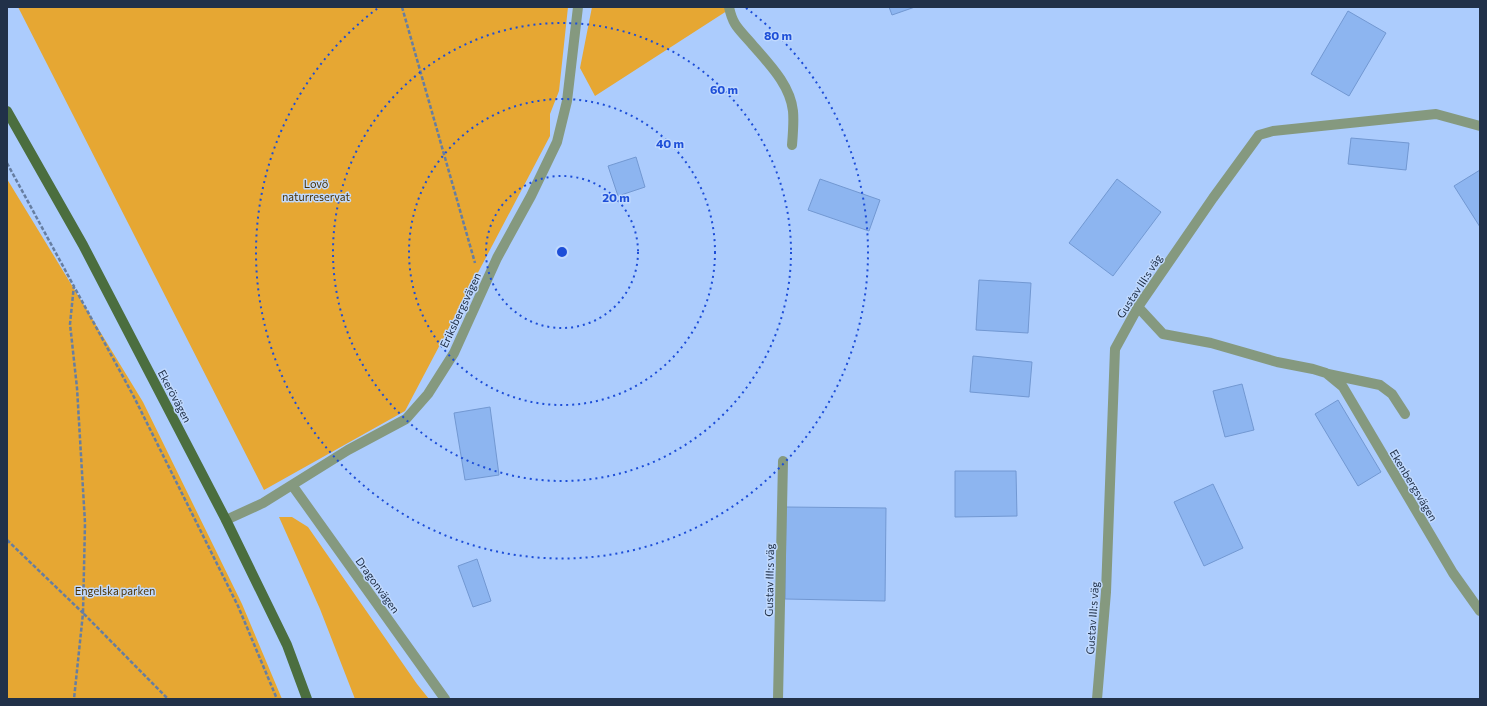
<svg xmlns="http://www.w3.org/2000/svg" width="1487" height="706" font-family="Commissioner,sans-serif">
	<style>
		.green { fill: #e6a733 }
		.building { fill: #8db5f0; stroke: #7298d2 }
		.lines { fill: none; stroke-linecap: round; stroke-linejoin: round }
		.path { stroke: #667ea2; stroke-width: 2.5; stroke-dasharray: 4 2; stroke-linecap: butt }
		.minor { stroke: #85997f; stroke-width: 10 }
		.major { stroke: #4b6e3f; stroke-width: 10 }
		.ring { fill: none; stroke: #1d4ed8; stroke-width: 2; stroke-dasharray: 2 4 }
		.labels { text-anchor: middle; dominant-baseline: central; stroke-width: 3; stroke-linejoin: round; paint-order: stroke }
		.park-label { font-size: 11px; fill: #4b3200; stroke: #c0d9fe }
		.street-label { font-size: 11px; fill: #213149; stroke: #c0d9fe }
		.centre { fill: #1d4ed8; stroke: #c0d9fe; stroke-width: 2 }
		.ring-label { font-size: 12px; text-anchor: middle; font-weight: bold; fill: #1d4ed8; stroke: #c0d9fe; stroke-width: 3; stroke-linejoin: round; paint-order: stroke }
	</style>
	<rect width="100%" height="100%" fill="#acccfd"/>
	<path class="green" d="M18,7H568L559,91L550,114V136L405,411L264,490Z
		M592,7H733L595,96L580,68Z
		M7,179L143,402L242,604L282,699H7Z
		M279,517H292L308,527L417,684L429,699H355L320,609Z"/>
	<path class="building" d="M889,7H915L892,15Z
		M1348,11L1386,33L1349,96L1311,74Z
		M1351,138L1409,143L1406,170L1348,164Z
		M636,157L645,187L618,196L608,166Z
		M1480,170V227L1454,186Z
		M820,179L880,200L869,231L808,210Z
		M1117,179L1161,212L1113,276L1069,243Z
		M979,280L1031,283L1028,333L976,330Z
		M973,356L1032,362L1029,397L970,392Z
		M1242,384L1254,430L1225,437L1213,391Z
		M1338,400L1381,472L1358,486L1315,414Z
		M490,407L499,475L465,480L454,413Z
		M955,471H1016L1017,516L955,517Z
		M1213,484L1243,548L1204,566L1174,502Z
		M786,507L886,508L885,601L785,599Z
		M477,559L491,601L473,607L458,566Z"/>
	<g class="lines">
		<path class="path" d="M402,7L475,263
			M7,163L134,397L238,606L277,699
			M74,285L70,324L77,388L85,523L83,613L168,699
			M7,540L83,613L74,699"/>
		<path class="minor" d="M729,7C733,26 739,29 751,43C768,63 790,84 793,111C794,122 793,133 792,145
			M1138,307L1163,334L1211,343L1277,362L1313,369L1326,373L1343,387L1453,573L1480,611
			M1328,374L1380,385L1392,394L1405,414
			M292,485L445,699
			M226,520L263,503L348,450L406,419L428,394L454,353L497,258L531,196L557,142L567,101L578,7
			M778,699L783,461
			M1097,699L1106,592L1115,349L1138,307L1213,198L1259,135L1273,131L1436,114L1480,126"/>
		<path class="major" d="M7,111L83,245L226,520L287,645L307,699"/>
	</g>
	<g class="ring">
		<circle cx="562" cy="252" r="76"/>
		<circle cx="562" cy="252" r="153"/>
		<circle cx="562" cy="252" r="229"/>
		<path d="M746 8A306 306 0 1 1 378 8"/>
	</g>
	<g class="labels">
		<g class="park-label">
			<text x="316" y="183">Lovö<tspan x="316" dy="13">naturreservat</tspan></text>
			<text x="115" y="590">Engelska parken</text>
		</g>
		<g class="street-label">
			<text transform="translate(1139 286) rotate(-57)">Gustav III:s väg</text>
			<text transform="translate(460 310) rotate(-65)">Eriksbergsvägen</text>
			<text transform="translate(175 396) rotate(62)">Ekerövägen</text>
			<text transform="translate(1414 485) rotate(59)">Ekenbergsvägen</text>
			<text transform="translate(769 580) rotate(-89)">Gustav III:s väg</text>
			<text transform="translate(378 585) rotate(54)">Dragonvägen</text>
			<text transform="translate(1092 618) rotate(-86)">Gustav III:s väg</text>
		</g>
	</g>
	<circle cx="562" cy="252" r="6" class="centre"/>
	<g class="ring-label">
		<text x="778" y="40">80 m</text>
		<text x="724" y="94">60 m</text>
		<text x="670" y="148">40 m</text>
		<text x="616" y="202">20 m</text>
	</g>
	<rect width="1487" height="706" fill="none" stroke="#213149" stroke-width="16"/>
</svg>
